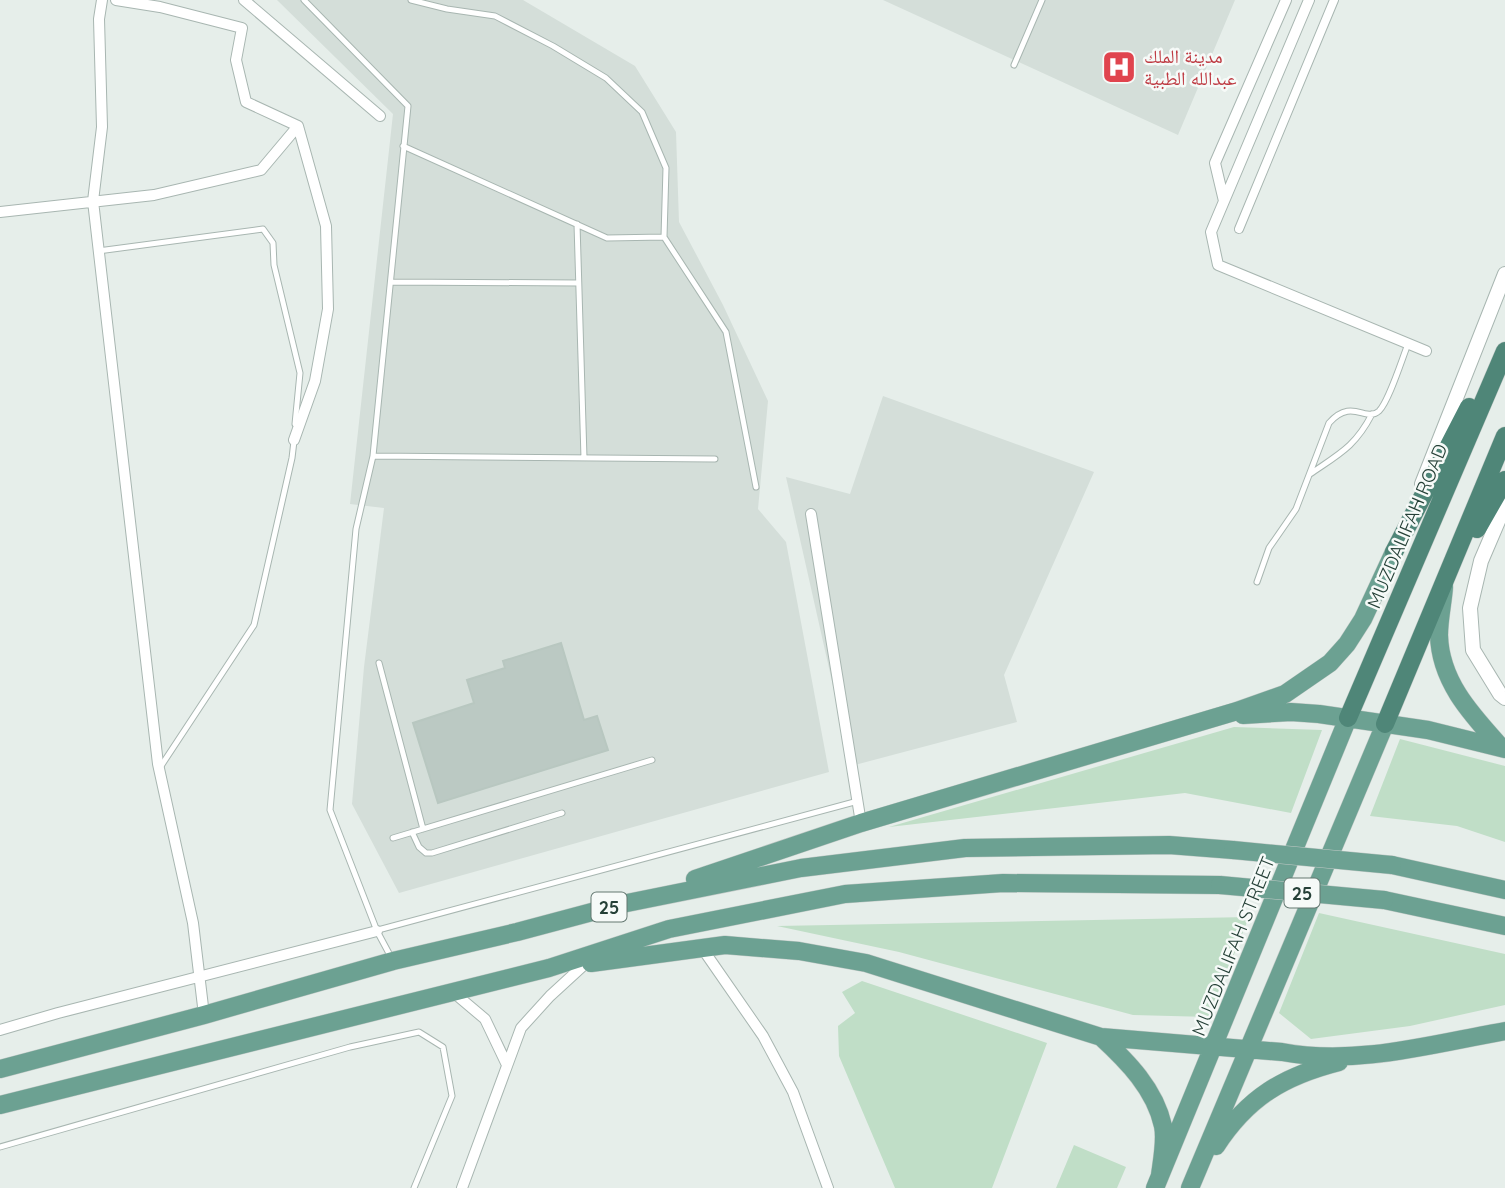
<svg xmlns="http://www.w3.org/2000/svg" width="1505" height="1188" font-family="Quicksand,'Noto Naskh Arabic',sans-serif">
	<style>
		.built { fill: #d4ded9 }
		.green { fill: #c0dec7 }
		.building { fill: #bbc9c3; stroke: #b8c7c0; stroke-width: 2 }
		.lines { fill: none; stroke-linecap: round; stroke-linejoin: round }
		.service-casing { stroke: #a8b6b1; stroke-width: 7 }
		.pedestrian-casing { stroke: #a8b6b1; stroke-width: 10 }
		.minor-casing { stroke: #a8b6b1; stroke-width: 12 }
		.tertiary-casing { stroke: #a8b6b1; stroke-width: 16 }
		.primary-casing { stroke: #c2cac7; stroke-width: 19 }
		.trunk-casing { stroke: #c2cac7; stroke-width: 19 }
		.service { stroke: #fff; stroke-width: 5 }
		.pedestrian { stroke: #fff; stroke-width: 8 }
		.minor { stroke: #fff; stroke-width: 10 }
		.tertiary { stroke: #fff; stroke-width: 14 }
		.primary { stroke: #6ca192; stroke-width: 18 }
		.trunk { stroke: #4f8678; stroke-width: 18 }
		.primary-bridge-casing { stroke: #c2cac7; stroke-width: 19; stroke-linecap: butt }
		.primary-bridge { stroke: #6ca192; stroke-width: 18 }
		.labels { text-anchor: middle; dominant-baseline: central; stroke-width: 5; stroke-linejoin: round; paint-order: stroke }
		.shield { fill: #f6faf8; stroke: #647871; stroke-width: 2 }
		.shield-label { font-size: 18px; font-weight: bold; fill: #254037 }
		.health-label { font-size: 19px; fill: #be3a42; stroke: #f6faf8; text-anchor: start }
		.street-label { font-size: 19px; fill: #254037; stroke: #f6faf8 }
	</style>
	<rect width="100%" height="100%" fill="#e6eeea"/>
	<path class="built" d="M277,0H523L635,66L676,132L679,222L723,305L768,401L758,509L786,542L829,772L399,893L352,804L364,667L384,508L350,504L393,114Z
		M883,0H1235L1178,135Z
		M883,396L1094,472L1004,675L1017,722L851,766L786,477L850,494Z"/>
	<path class="green" d="M1234,727L1322,730L1291,813L1185,793L889,827Z
		M1400,739L1505,766V842L1457,826L1370,816Z
		M1319,913L1505,954V1005L1410,1026L1311,1039L1279,1013Z
		M1249,917L1209,1017L1133,1015L899,952L777,926Z
		M862,981L1047,1043L992,1188H895L839,1056L838,1026L855,1013L842,992Z
		M1074,1145L1126,1167L1117,1188H1056Z"/>
	<path class="building" d="M561,643L584,720L597,716L608,750L438,803L413,723L474,703L467,680L505,668L503,661Z"/>
	<g class="lines">
		<g class="service-casing">
			<path id="service" d="M304,0L408,106L373,456L356,529L330,810L377,931L392,959
				M411,0L447,9L495,16L553,46L606,78L642,112L666,168L664,237L726,332L756,487
				M1014,65L1042,0
				M403,146L607,238L664,237
				M577,224L584,458
				M98,251L263,229L273,243L274,265L300,373L295,424
				M392,282L578,283
				M373,456L715,459
				M1310,474C1339,454 1355,447 1372,414
				M1257,582L1269,548L1296,509L1329,423C1352,397 1366,423 1379,411C1389,401 1402,359 1408,344
				M379,663L423,829
				M161,766L254,625L292,458L294,441
				M412,832L419,847L426,853H432L562,813
				M393,838L652,760
				M378,930L858,801
				M0,1147L350,1047L419,1032L443,1047L452,1096L414,1188"/>
		</g>
		<g class="pedestrian-casing">
			<path id="pedestrian" d="M1239,229L1334,0"/>
		</g>
		<g class="minor-casing">
			<path id="minor" d="M102,0L99,19L102,127L93,201L158,764L193,923L204,1015
				M116,0L160,7L242,28L236,60L246,102L298,126L326,226L328,309L315,381L294,440
				M244,0L380,116
				M1309,0L1211,232L1218,265L1426,351
				M1224,201L1215,163L1286,0
				M0,212L154,195L261,170L298,126
				M811,514L861,823
				M702,948L763,1036L793,1092L828,1188
				M453,992L485,1019L507,1065
				M0,1030L58,1013L377,931
				M462,1188L521,1028L550,996L586,963"/>
		</g>
		<g class="tertiary-casing">
			<path id="tertiary" d="M1422,484L1505,274
				M1505,505L1481,561L1470,608L1473,650L1500,694L1505,698"/>
		</g>
		<g class="primary-casing">
			<path id="primary" d="M1444,587C1443,602 1439,619 1439,635C1440,681 1471,714 1500,746
				M1243,715L1291,712L1319,714L1428,730L1505,749
				M1392,865L1505,890
				M695,879L861,823L1237,711L1285,694L1330,663L1347,644L1363,619L1394,552
				M1384,900L1505,926
				M591,963L725,945L799,951L866,963L1101,1037C1127,1061 1155,1089 1163,1126C1166,1140 1162,1160 1160,1175
				M1101,1037L1282,1052C1356,1066 1432,1044 1505,1031
				M0,1069L204,1015L393,961L517,932L622,904L801,868L965,848L1169,845L1233,850
				M0,1105L549,968L669,929L845,894L1003,883L1220,885
				M1216,1146C1248,1097 1284,1076 1339,1062
				M1155,1188L1348,718
				M1190,1188L1385,724"/>
		</g>
		<g class="trunk-casing">
			<path id="trunk" d="M1477,529L1505,480
				M1394,552L1469,407
				M1348,718L1505,351
				M1385,724L1505,436"/>
		</g>
		<use href="#service" class="service"/>
		<use href="#pedestrian" class="pedestrian"/>
		<use href="#minor" class="minor"/>
		<use href="#tertiary" class="tertiary"/>
		<use href="#primary" class="primary"/>
		<use href="#trunk" class="trunk"/>
		<g class="primary-bridge-casing">
			<path id="primary-bridge" d="M1233,850L1392,865
				M1220,885L1384,900"/>
		</g>
		<use href="#primary-bridge" class="primary-bridge"/>
	</g>
	<defs>
		<g id="hospital-square" transform="scale(1.75)"><rect x="-9" y="-9" width="18" height="18" rx="4" fill="#e0444e" stroke="#f6faf8"/><path d="M-5-5h3v3.5h4V-5h3V5h-3V1.5h-4V5h-3Z" fill="#fff"/></g>
	</defs>
	<g fill-rule="evenodd">
		<use href="#hospital-square" x="1119" y="67"/>
	</g>
	<g class="labels">
		<g class="shield">
			<rect x="1284.5" y="878.5" width="35" height="29" rx="5"/>
			<rect x="591.5" y="892.5" width="35" height="29" rx="5"/>
		</g>
		<g class="shield-label">
			<text x="1302" y="893">25</text>
			<text x="609" y="907">25</text>
		</g>
		<g class="health-label">
			<text x="1144" y="56">مدينة الملك<tspan x="1144" dy="22">عبدالله الطبية</tspan></text>
		</g>
		<g class="street-label">
			<text transform="translate(1407 526) rotate(-67)">MUZDALIFAH ROAD</text>
			<text transform="translate(1233 946) rotate(-68)">MUZDALIFAH STREET</text>
		</g>
	</g>
</svg>
